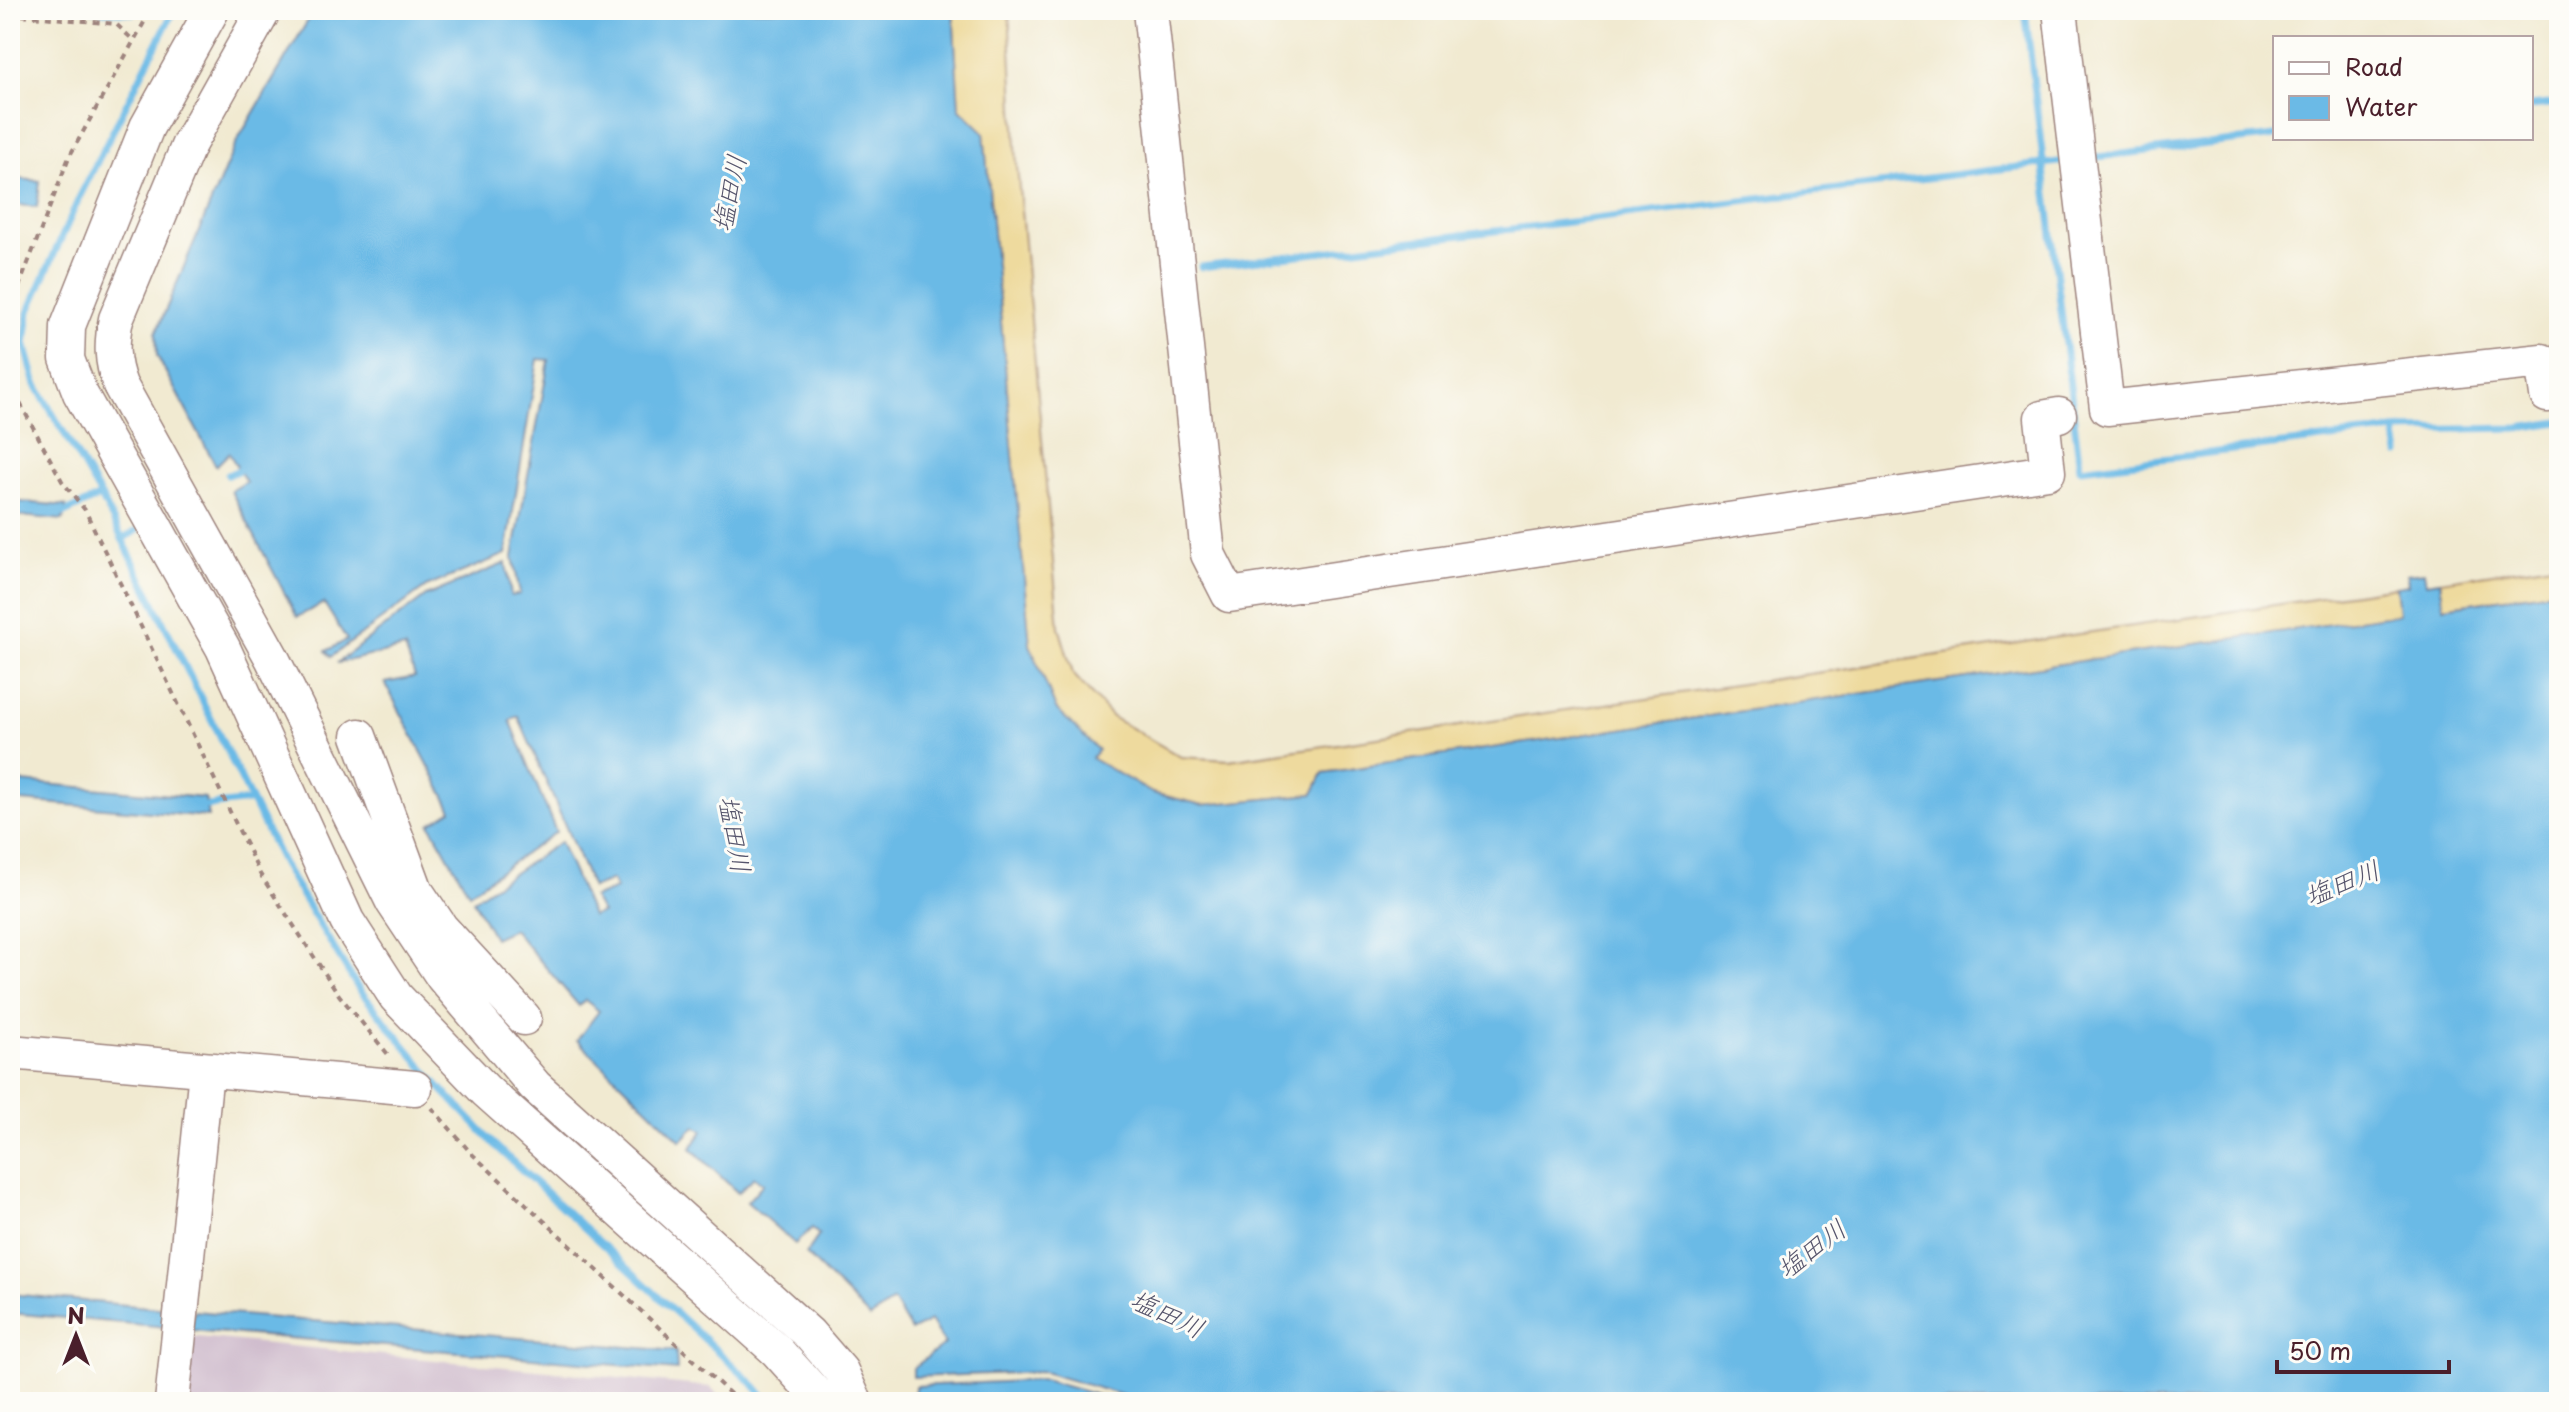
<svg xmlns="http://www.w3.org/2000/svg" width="2569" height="1412" font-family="'Playpen Sans','Klee One',sans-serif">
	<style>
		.industrial { fill: #d0bdce }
		.sand { fill: #eeda9e; stroke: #9c7c64; stroke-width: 2 }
		.water { fill: #6bbae6; stroke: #5a6c88; stroke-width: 2 }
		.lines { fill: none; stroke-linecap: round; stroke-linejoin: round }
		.stream { stroke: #6bbae6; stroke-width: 7 }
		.minor-casing { stroke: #9e847e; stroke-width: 37 }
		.path { stroke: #9e847e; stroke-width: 4; stroke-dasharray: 6 6; stroke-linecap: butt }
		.minor { stroke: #fff; stroke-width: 34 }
		.labels { text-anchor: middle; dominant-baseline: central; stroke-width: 6; stroke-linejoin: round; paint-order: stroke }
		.water-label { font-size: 26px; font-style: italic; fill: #56556c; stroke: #fdfcf7 }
	</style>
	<rect width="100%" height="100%" fill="#fdfcf7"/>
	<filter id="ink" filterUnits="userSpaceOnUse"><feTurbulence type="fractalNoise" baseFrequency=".0125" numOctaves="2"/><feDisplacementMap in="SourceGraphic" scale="16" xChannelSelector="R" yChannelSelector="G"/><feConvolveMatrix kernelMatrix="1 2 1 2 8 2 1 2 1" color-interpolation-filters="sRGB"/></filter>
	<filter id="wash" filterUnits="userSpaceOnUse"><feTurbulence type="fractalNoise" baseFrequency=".006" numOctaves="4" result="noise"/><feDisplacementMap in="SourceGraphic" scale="32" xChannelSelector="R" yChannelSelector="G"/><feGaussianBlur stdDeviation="1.8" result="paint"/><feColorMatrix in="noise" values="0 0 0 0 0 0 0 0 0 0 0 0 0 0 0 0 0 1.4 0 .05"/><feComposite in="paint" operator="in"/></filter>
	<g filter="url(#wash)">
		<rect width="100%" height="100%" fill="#f1ead1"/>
		<path class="industrial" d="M188,1336L711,1387L724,1402H181Z"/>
		<path class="sand" d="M953,10H1009L1017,166L1059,627L1073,674L1112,717L1181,757L1229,760L2396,587L2400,614L1323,773L1313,794L1203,805L1152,793L1091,758L1097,750L1056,709L1030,645L984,133L959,108Z
			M2559,563V590L2443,607L2440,581Z"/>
		<path class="water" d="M314,10H953L959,108L984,132L1030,645L1056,709L1098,750L1091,758L1152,793L1203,805L1313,794L1323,773L2399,614L2396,587L2408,585L2407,574L2424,572L2426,583L2440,581L2444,607L2559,590V1402H1146L1043,1372L913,1377V1368L945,1344L930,1321L911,1331L893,1301L870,1318L806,1254L819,1235L812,1228L795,1244L747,1202L763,1184L754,1177L738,1193L691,1148L703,1131L695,1126L681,1141L577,1040L599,1011L585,1000L579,1006L513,929L494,938L473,900L560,842L592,916L602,913L593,898L616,889L612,880L592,888L518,716L510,720L556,832L469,893L430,824L452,810L385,683L415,677L405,648L337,663L426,596L506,563L511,596L520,594L513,557L549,360L538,359L506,554L426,587L331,657L326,651L347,640L324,603L297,617L231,491L246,482L229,453L216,466L157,356L156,333L236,143Z
			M10,178L40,181L37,207L10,204Z
			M10,501L66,506L63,520L10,515Z
			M10,781L205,798L208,817L10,800Z
			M10,1294L168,1309L166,1327L10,1313Z
			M194,1311L676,1351L677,1370L191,1330Z
			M1044,1380L1122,1402H914L915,1386Z"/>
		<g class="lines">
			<path class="stream" d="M93,10L132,13
				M174,10L80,196L29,311L25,344L36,385L101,496L285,868L358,988L434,1081L497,1147L755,1386L768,1402
				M2025,10L2080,469L2395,430L2399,454
				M2531,106L2559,103
				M2089,158L2275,136
				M1201,267L2067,161
				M2395,430L2519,428L2559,422
				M228,475L248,466
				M56,513H64L101,496
				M122,539L136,531
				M199,807L249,801"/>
		</g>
	</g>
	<g filter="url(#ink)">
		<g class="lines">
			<g class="minor-casing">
				<path id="minor" d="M212,10L147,127L68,326L67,359L80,393L223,648L347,921L396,997L486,1091L777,1351L823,1402
					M264,10L189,144L116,319C111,343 111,361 120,385L272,658L393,902L443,977L535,1086L809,1334L841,1371L855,1402
					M1150,10L1208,554L1229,595L2048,472L2042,418L2059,415
					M2060,10L2107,408L2542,361L2547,395L2559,394
					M359,736L416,891
					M393,902L416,891L441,928L524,1018
					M10,1052L415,1088
					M172,1402L206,1071"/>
			</g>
			<path class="path" d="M10,14L116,24L133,40
				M10,310L69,157L151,10
				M10,369L14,392L62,481L85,510L260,874L339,995L391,1058
				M432,1108L471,1153L739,1402"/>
			<use href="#minor" class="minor"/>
		</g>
	</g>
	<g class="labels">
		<g class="water-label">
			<text transform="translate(728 193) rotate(-78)">塩田川</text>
			<text transform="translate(736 834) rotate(80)">塩田川</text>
			<text transform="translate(2342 882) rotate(-22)">塩田川</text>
			<text transform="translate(1811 1248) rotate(-37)">塩田川</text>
			<text transform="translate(1168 1313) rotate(25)">塩田川</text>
		</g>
	</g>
	<rect width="2569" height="1412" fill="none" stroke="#fdfcf7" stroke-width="40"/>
	<rect x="2273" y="36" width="260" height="104" fill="#fdfcf7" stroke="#b5a4a5" stroke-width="2"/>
	<rect x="2289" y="62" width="40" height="12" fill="#ffffff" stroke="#b5a4a5" stroke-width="2"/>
	<text x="2345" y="76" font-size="24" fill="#4a1f2b">Road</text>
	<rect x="2289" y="96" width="40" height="24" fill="#6bbae6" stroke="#b5a4a5" stroke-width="2"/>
	<text x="2345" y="116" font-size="24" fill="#4a1f2b">Water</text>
	<g transform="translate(76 1336)" stroke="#fdfcf7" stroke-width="6" paint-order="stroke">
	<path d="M0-6L14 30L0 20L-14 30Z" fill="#4a1f2b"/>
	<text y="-12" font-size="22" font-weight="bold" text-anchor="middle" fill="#4a1f2b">N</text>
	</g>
	<path d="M2277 1360v12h172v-12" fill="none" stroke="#4a1f2b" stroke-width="4"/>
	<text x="2289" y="1360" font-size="24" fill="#4a1f2b" stroke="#fdfcf7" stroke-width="6" paint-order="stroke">50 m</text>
</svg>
